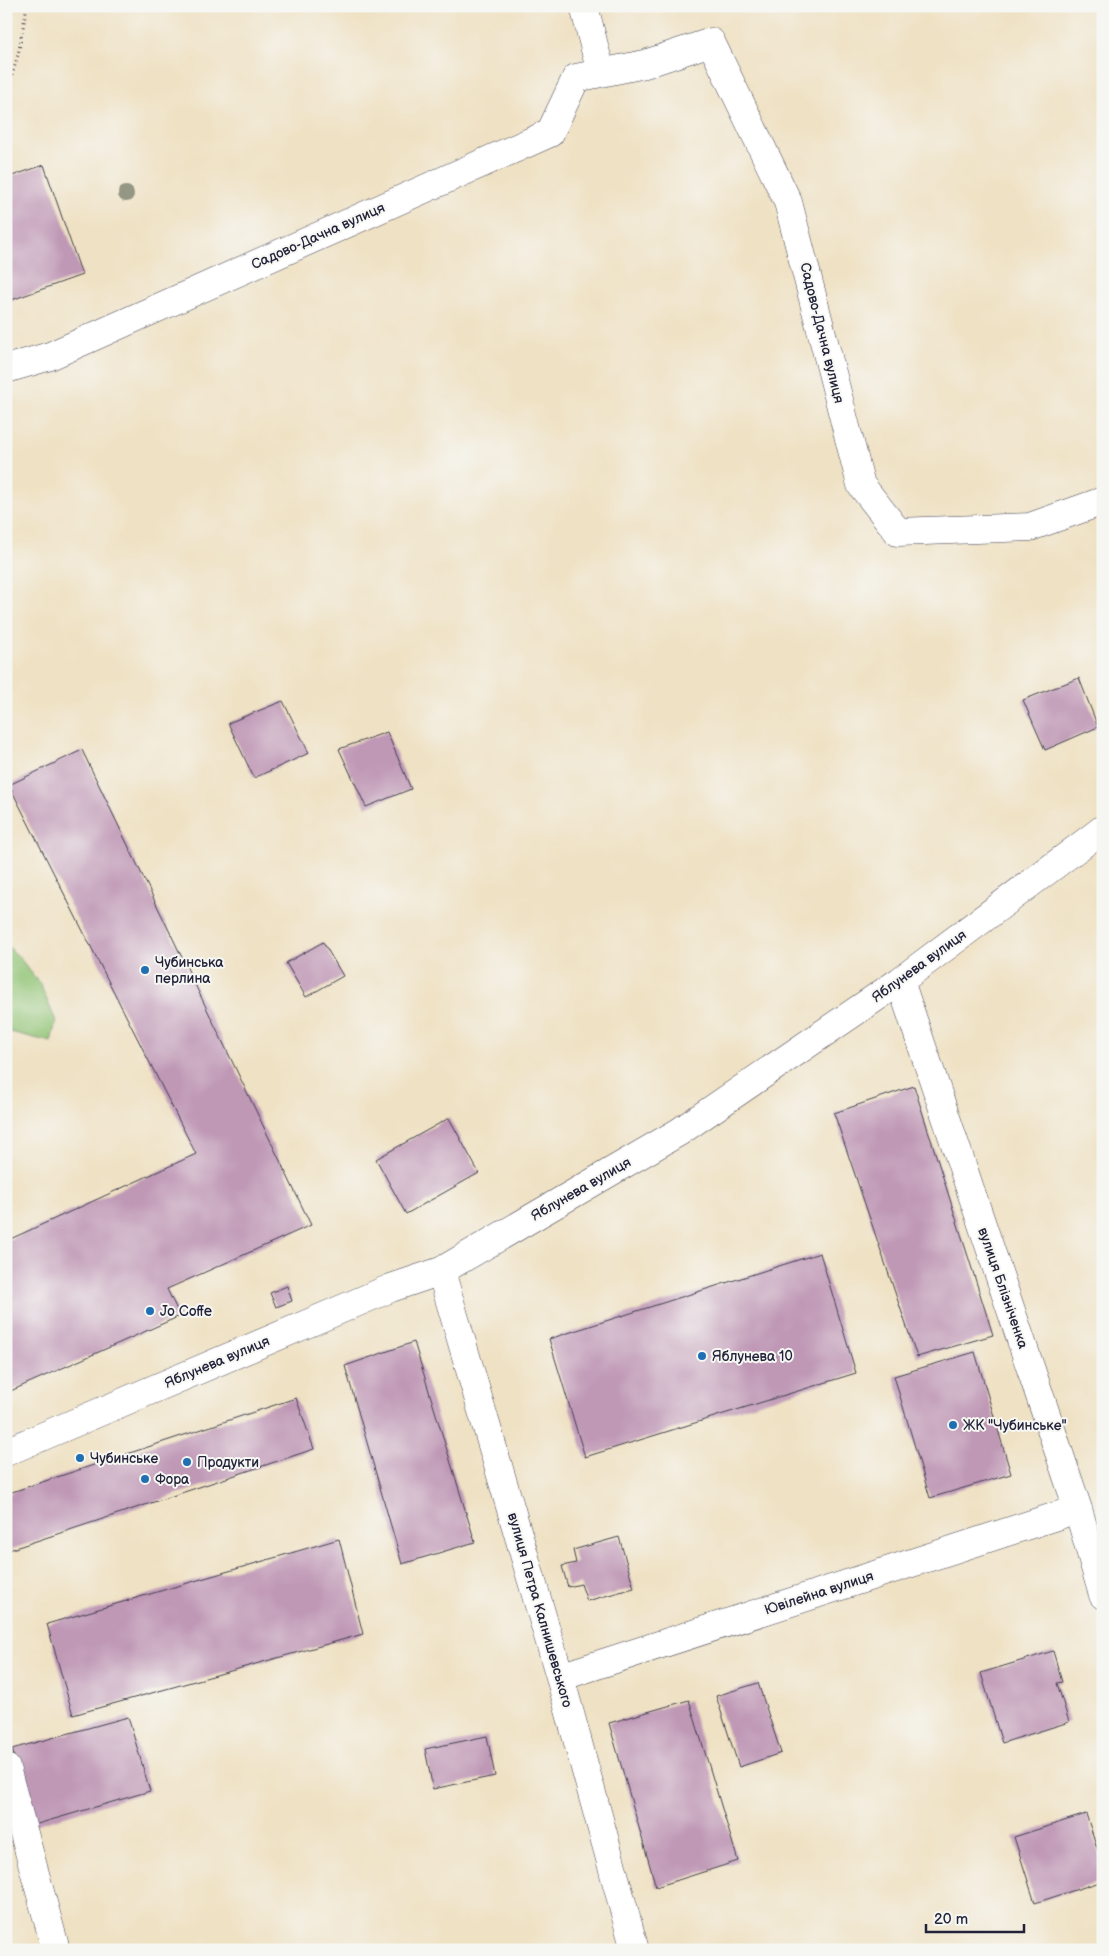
<svg xmlns="http://www.w3.org/2000/svg" width="1109" height="1956" font-family="'Balsamiq Sans',sans-serif">
	<style>
		.green { fill: #90c373; stroke: #597257 }
		.building { fill: #bf98b6 }
		.lines { fill: none; stroke-linecap: round; stroke-linejoin: round }
		.minor-casing { stroke: #413f4f; stroke-width: 29 }
		.path { stroke: #413f4f; stroke-width: 3; stroke-dasharray: 1 4; stroke-linecap: butt }
		.minor { stroke: #fff; stroke-width: 28 }
		.tree { fill: #939783 }
		.poi-dot { fill: #1f6fb2; stroke: #f6f6f2; stroke-width: 2 }
		.labels { text-anchor: middle; dominant-baseline: central; stroke-width: 4; stroke-linejoin: round; paint-order: stroke }
		.street-label { font-size: 14px; fill: #22223b; stroke: #f6f6f2 }
		.poi-label { font-size: 14px; fill: #22223b; stroke: #f6f6f2; text-anchor: start }
	</style>
	<rect width="100%" height="100%" fill="#f6f6f2"/>
	<filter id="ink" filterUnits="userSpaceOnUse"><feTurbulence type="fractalNoise" baseFrequency=".02" numOctaves="2"/><feDisplacementMap in="SourceGraphic" scale="10" xChannelSelector="R" yChannelSelector="G"/><feConvolveMatrix kernelMatrix="1 2 1 2 8 2 1 2 1" color-interpolation-filters="sRGB"/></filter>
	<filter id="wash" filterUnits="userSpaceOnUse"><feTurbulence type="fractalNoise" baseFrequency=".0096" numOctaves="4" result="noise"/><feDisplacementMap in="SourceGraphic" scale="20" xChannelSelector="R" yChannelSelector="G"/><feGaussianBlur stdDeviation="1.12" result="paint"/><feColorMatrix in="noise" values="0 0 0 0 0 0 0 0 0 0 0 0 0 0 0 0 0 1.4 0 .05"/><feComposite in="paint" operator="in"/></filter>
	<g filter="url(#wash)">
		<rect width="100%" height="100%" fill="#efe1c3"/>
		<path class="green" d="M6,945L19,957L40,984L56,1021L51,1042L6,1031Z"/>
		<g id="blocks">
			<path class="building" d="M44,165L82,275L6,302V178Z
				M1079,678L1098,727L1045,750L1023,700Z
				M283,701L309,753L254,778L228,723Z
				M387,732L411,789L366,807L339,749Z
				M82,750L311,1225L167,1289L180,1316L6,1393V1241L196,1154L9,785Z
				M323,942L343,976L306,997L286,963Z
				M914,1086L993,1335L917,1357L834,1113Z
				M449,1118L479,1173L406,1214L376,1159Z
				M820,1253L856,1373L585,1457L549,1339Z
				M287,1286L292,1301L276,1307L270,1293Z
				M414,1342L475,1542L402,1564L345,1366Z
				M975,1352L1011,1474L930,1498L894,1376Z
				M296,1398L314,1449L6,1551V1494Z
				M619,1537L634,1588L587,1601L581,1584L568,1587L562,1566L576,1563L573,1550Z
				M339,1539L363,1634L73,1715L47,1624Z
				M1053,1651L1062,1682L1057,1683L1069,1722L1002,1743L981,1673Z
				M758,1683L781,1753L739,1767L716,1696Z
				M689,1700L738,1861L656,1887L609,1723Z
				M128,1717L150,1791L34,1825L12,1749Z
				M487,1736L495,1776L433,1789L425,1749Z
				M1086,1814L1103,1866V1881L1035,1903L1014,1837Z"/>
		</g>
	</g>
	<g filter="url(#ink)">
		<use href="#blocks" fill-opacity="0" stroke="#413f4f" stroke-width="1"/>
		<g class="lines">
			<g class="minor-casing">
				<path id="minor" d="M584,6L601,73
					M6,369L50,356L550,133L576,78L645,64L711,42L788,202L861,485L898,532L1030,527L1103,501
					M900,981L1078,1509L1103,1595
					M441,1271L560,1677L635,1950
					M6,1452L391,1288L441,1271L679,1132L900,981L1103,829
					M560,1677L1078,1509
					M6,1768L56,1950"/>
			</g>
			<path class="path" d="M6,95L18,55L27,6"/>
			<use href="#minor" class="minor"/>
		</g>
		<circle class="tree" cx="126" cy="194" r="8"/>
	</g>
	<g class="poi-dot">
		<circle cx="145" cy="970" r="5"/>
		<circle cx="150" cy="1311" r="5"/>
		<circle cx="702" cy="1356" r="5"/>
		<circle cx="953" cy="1425" r="5"/>
		<circle cx="80" cy="1458" r="5"/>
		<circle cx="187" cy="1462" r="5"/>
		<circle cx="145" cy="1479" r="5"/>
	</g>
	<g class="labels">
		<g class="street-label">
			<text transform="translate(318 236) rotate(-24)">Садово-Дачна вулиця</text>
			<text transform="translate(822 333) rotate(76)">Садово-Дачна вулиця</text>
			<text transform="translate(919 966) rotate(-36)">Яблунева вулиця</text>
			<text transform="translate(581 1189) rotate(-30)">Яблунева вулиця</text>
			<text transform="translate(1003 1288) rotate(71)">вулиця Блізніченка</text>
			<text transform="translate(217 1362) rotate(-23)">Яблунева вулиця</text>
			<text transform="translate(819 1593) rotate(-18)">Ювілейна вулиця</text>
			<text transform="translate(540 1610) rotate(74)">вулиця Петра Калнишевського</text>
		</g>
		<g class="poi-label">
			<text x="155" y="962">Чубинська<tspan x="155" dy="16">перлина</tspan></text>
			<text x="160" y="1311">Jo Coffe</text>
			<text x="712" y="1356">Яблунева 10</text>
			<text x="963" y="1425">ЖК "Чубинське"</text>
			<text x="90" y="1458">Чубинське</text>
			<text x="197" y="1462">Продукти</text>
			<text x="155" y="1479">Фора</text>
		</g>
	</g>
	<rect width="1109" height="1956" fill="none" stroke="#f6f6f2" stroke-width="25"/>
	<path d="M926 1924v8h98v-8" fill="none" stroke="#22223b" stroke-width="2.5"/>
	<text x="934" y="1924" font-size="15" fill="#22223b" stroke="#f6f6f2" stroke-width="4" paint-order="stroke">20 m</text>
</svg>
